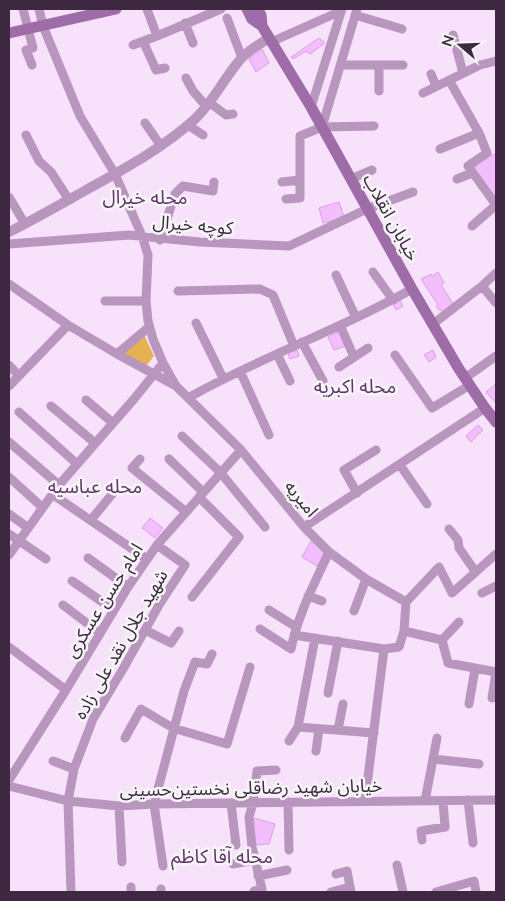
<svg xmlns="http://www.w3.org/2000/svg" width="505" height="901" font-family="Lato,'Noto Sans Arabic',sans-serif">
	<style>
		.green { fill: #e6b251 }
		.building { fill: #f4bdfe; stroke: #d7a1e1 }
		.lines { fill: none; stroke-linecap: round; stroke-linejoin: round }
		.minor { stroke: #b896be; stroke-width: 9 }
		.tertiary { stroke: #b896be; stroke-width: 10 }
		.secondary { stroke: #9e6da8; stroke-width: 11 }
		.labels { text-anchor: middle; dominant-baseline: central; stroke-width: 5; stroke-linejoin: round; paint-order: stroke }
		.street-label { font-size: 18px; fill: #3e2842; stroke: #f6f6f6 }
		.neighbourhood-label { font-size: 19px; fill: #62326b; stroke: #f6f6f6 }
	</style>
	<rect width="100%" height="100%" fill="#f7e1fb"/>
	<path class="green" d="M144,335L154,356L146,366L122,353Z"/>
	<path class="building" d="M319,38L325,43L310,54L306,51L293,59L291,57Z
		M262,49L269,63L256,72L249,59Z
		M496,154V195L492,197L473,168L489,156Z
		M339,202L344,217L323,223L319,208Z
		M438,272L444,283L441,285L454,305L446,311L439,310L436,306L438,305L421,279L431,274L432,276Z
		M400,300L403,306L396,310L393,304Z
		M340,331L346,346L334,350L328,337Z
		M297,350L299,356L290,359L288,353Z
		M433,350L436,357L429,362L424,355Z
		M496,384V403L486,392Z
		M478,425L483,430L471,442L466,436Z
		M150,518L163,528L155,538L142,528Z
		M311,541L325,553L317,566L302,557Z
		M254,818L275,824L269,844L254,845L252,822Z"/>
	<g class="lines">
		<path class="minor" d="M23,9L33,48L26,50L32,65
			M39,9L43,26L80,116L115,174L142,236L148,255L146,301L148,321L153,339L163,363L176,386L241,450L304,527L329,552L366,579L406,602
			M147,9L157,36
			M355,15L402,29
			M227,18L242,58
			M185,23L193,43
			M453,35L463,73
			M143,41L156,70L165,68
			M271,42L341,11
			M133,45L157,36L221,9
			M340,65H403
			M379,65V91
			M431,74L436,86
			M186,78L193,91L206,106
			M449,80L479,133L487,153L468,166L496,205
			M423,93L480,65L496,61
			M210,103L226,115L233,114
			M311,107L342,9
			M145,123L161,146
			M188,125L203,135
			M322,127L357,9
			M26,135L39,161L51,172L69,200
			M440,149L479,133
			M351,179L372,170
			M457,179L472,173
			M282,182L300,180
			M9,197L25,224
			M286,199L300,198V136L322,127L374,126
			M472,226L496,205
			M160,240L175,194L183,186L213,191L214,182
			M9,244L129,235L200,242L289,246L367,209L413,192
			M373,272L393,300
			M336,275L356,318
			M9,284L68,325L117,354L176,386
			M482,286L496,303
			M178,291L260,289L273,295L294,346
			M105,301H146
			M196,323L223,378
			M433,324L482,286L496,273
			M340,325L354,357
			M302,342L323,381
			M117,354L149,327
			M277,354L290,381
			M395,355L432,408L470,385
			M9,365L19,376
			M339,367L368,348
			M240,371L269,435
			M465,378L496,356
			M9,386L68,325
			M188,398C260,357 340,330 412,289
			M86,400L113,423
			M51,406L95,443
			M19,412L76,463
			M182,436L220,472L265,527
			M9,442L59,485
			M140,459L132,468L185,511
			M169,459L203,492
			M400,465L427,504
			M9,477L42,507
			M357,493L344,470L376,450
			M52,494L147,559
			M9,514L27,527
			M91,520L113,493
			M304,527L485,408
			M449,529L458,540L459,548L475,571
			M9,534L46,559
			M9,555L59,485L134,399L163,363
			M88,558L128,587
			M72,581L114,610
			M482,593L496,586
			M308,596L322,601
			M192,597L239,537L199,497
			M406,602L439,567L452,593L496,554
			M63,605L100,633
			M269,610L296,627
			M354,611L366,579
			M459,622L442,640L448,663L496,672
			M260,629L291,649C298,615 314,584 329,552
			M145,630L171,643L179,631
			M404,631L442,640
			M294,635L384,649L399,647L404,631L406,602
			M9,647L66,690
			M328,693L338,641
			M492,698L496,672
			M469,704L475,669
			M298,727L374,733
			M338,730L343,704
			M125,738L141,709L173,728L227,744L250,667
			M289,741L298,727L315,638
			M316,751L319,729
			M433,759L479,764
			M53,761L74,769
			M9,780L66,690L128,587L157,545L241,450
			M9,786L68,801L119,806L154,804L496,800
			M468,800L473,843
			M365,801L384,649
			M425,801L437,738
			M288,802L289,850
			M231,803L236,845
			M119,806L122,862
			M422,840L421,831L445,827L443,801
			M233,864L255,860
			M397,865L403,892
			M163,866L154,804L184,691L195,662L207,664L212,654
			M336,874L347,871L351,892
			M258,876L287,870
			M131,887V892
			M161,889V892
			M254,891L262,889L252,847L249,817L253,803L257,771L276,770
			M71,892L68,801L74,769L93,719L123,669L159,605L185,565L157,545
			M331,892L350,887
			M436,892L474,881L476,892"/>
		<path class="tertiary" d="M9,232C35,219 61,204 86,190C124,169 163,148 195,119C213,102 223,80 239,61C247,51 258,45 269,38"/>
		<path class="secondary" d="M247,9L252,19L262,26L311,107L412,289L459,369L485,408L496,422
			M257,9L261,15L262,26
			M9,33L116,9"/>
	</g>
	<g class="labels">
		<g class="street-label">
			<text transform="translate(392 217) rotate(61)">خیابان انقلاب</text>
			<text transform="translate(193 224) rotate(5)">کوچه خیرال</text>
			<text transform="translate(302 498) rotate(50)">امیریه</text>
			<text transform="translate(103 600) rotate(-58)">امام حسن عسکری</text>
			<text transform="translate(120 644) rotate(-60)">شهید جلال نقد علی زاده</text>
			<text transform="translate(251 787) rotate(-1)">خیابان شهید رضاقلی نخستین‌حسینی</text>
		</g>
		<g class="neighbourhood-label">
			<text x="145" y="196">محله خیرال</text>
			<text x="355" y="385">محله اکبریه</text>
			<text x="95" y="485">محله عباسیه</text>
			<text x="222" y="855">محله آقا کاظم</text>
		</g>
	</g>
	<rect width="505" height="901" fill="none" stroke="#3e2842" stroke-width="20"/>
	<g transform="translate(460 45) rotate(289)" stroke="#f6f6f6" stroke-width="4" paint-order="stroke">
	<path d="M0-4L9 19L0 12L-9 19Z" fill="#3e2842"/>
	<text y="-8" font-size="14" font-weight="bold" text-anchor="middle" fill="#3e2842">N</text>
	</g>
</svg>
